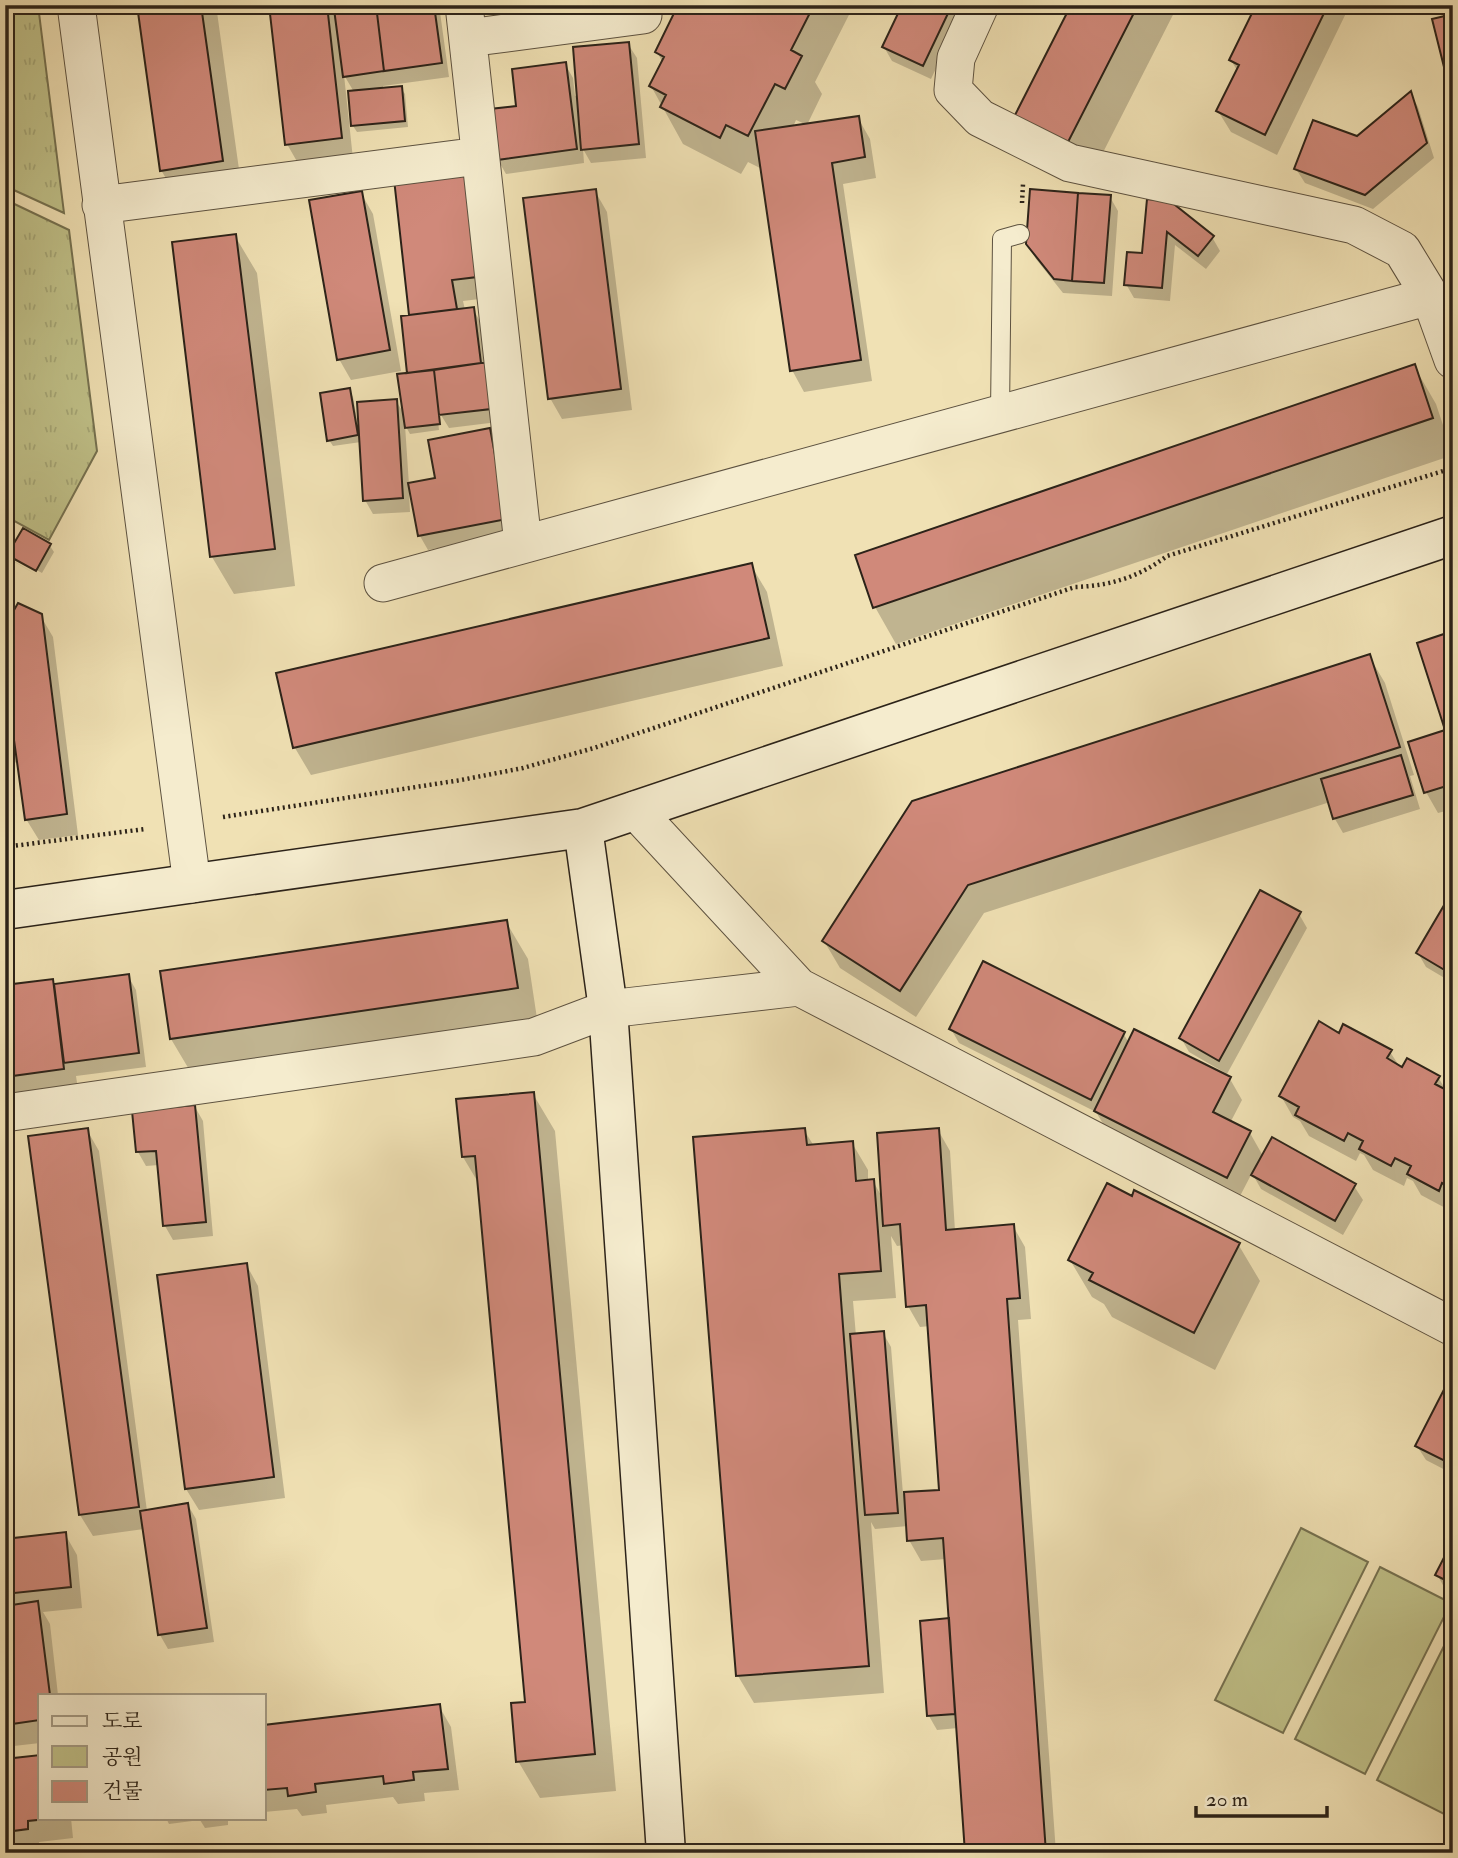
<svg xmlns="http://www.w3.org/2000/svg" width="1458" height="1858" font-family="'IM FELL Double Pica','Noto Serif KR',serif">
	<style>
		.grass { fill: url(#grass-tufts); stroke: #767251; stroke-width: 2 }
		.green { fill: #c0c189; stroke: #767251; stroke-width: 2 }
		.shadow { fill: #0003; fill-rule: evenodd }
		.building { fill: #d0897a; stroke: #2c2319; stroke-width: 2 }
		.lines { fill: none; stroke-linecap: round; stroke-linejoin: round }
		.lane-casing { stroke: #5d5240; stroke-width: 20 }
		.street-casing { stroke: #5d5240; stroke-width: 39 }
		.secondary-casing { stroke: #2c2319; stroke-width: 41 }
		.path { stroke: #2c2319; stroke-width: 4.5; stroke-dasharray: 2 3.5; stroke-linecap: butt }
		.lane { stroke: #f5ecce; stroke-width: 18 }
		.street { stroke: #f5ecce; stroke-width: 37 }
		.secondary { stroke: #f5ecce; stroke-width: 38 }
	</style>
	<defs>
		<pattern id="grass-tufts" width="24" height="20" patternUnits="userSpaceOnUse" patternTransform="scale(1.75)"><rect width="24" height="20" fill="#c0c189"/><path d="M3 7l-1-3M5 7V3M7 7l1-3M15 17l-1-3M17 17v-4M19 17l1-3" fill="none" stroke="#a5a676"/></pattern>
	</defs>
	<rect width="100%" height="100%" fill="#f0e1b4"/>
	<filter id="stains"><feTurbulence type="fractalNoise" baseFrequency=".00286" numOctaves="4"/><feColorMatrix values="0 0 0 0 .2 0 0 0 0 .09 0 0 0 0 .02 0 0 0 .5 -.17"/></filter>
	<radialGradient id="worn" r=".72"><stop offset=".6" stop-color="#630" stop-opacity="0"/><stop offset="1" stop-color="#630" stop-opacity=".3"/></radialGradient>
	<path class="grass" d="M5,5H38L64,213L5,186Z
		M6,200L69,230L97,451L49,540L5,516Z"/>
	<path class="green" d="M1301,1528L1368,1562L1283,1733L1215,1700Z
		M1380,1567L1451,1603L1365,1774L1295,1739Z
		M1453,1628V1807L1448,1816L1377,1780Z"/>
	<path class="shadow" d="M139,5H216L243,198L183,207L161,170Z
		M269,5H336V11L374,5H439L449,77L383,86V89L401,88L405,94L408,127L357,132L353,126L354,92L344,75L353,159L299,165L287,144Z
		M511,5H555L514,10Z
		M680,5H854L815,82L822,94L807,125L858,118L870,139L876,178L843,184L872,381L804,392L792,370L762,169L748,162L741,174L683,144L651,86L663,63L657,52ZM796,120L807,125L793,127Z
		M904,5H966L931,79L892,61L884,47Z
		M1073,5H1178L1089,180L1038,154Z
		M1258,5H1350L1277,155L1231,132L1218,111L1238,72L1231,60Z
		M628,44L637,58L646,158L591,163L583,149L584,163L506,174L498,160L518,108L565,64L573,78L575,96L578,95Z
		M1410,93L1418,107L1434,158L1373,209L1305,183L1296,169L1357,138Z
		M1453,132V154L1447,133Z
		M465,174L488,298L463,301L465,310L473,309L481,323L498,422L449,428L441,415L443,430L441,415L437,411L439,430L410,434L405,425L409,485L437,480L489,430L497,444L514,533L428,550L420,536L411,492L409,493L410,512L373,514L365,500L361,442L333,446L329,440L349,390L353,397L358,425L396,401L405,415L410,374L411,314Z
		M595,191L607,212L632,410L562,419L550,398Z
		M361,193L373,214L401,371L351,380L339,359Z
		M1110,197L1118,211L1112,296L1063,293L1036,259L1027,244Z
		M1149,201L1212,237L1220,251L1206,269L1175,245L1170,301L1134,298L1126,284L1144,255Z
		M235,236L257,273L295,586L234,594L212,557Z
		M1414,366L1436,404L1453,455L896,644L875,607Z
		M50,546L54,552L42,573L12,556V560L40,577L13,561L9,555Z
		M751,565L767,592L783,666L311,775L295,748L278,674Z
		M40,615L53,637L78,835L39,840L26,819L19,762L12,763L5,751V629Z
		M1453,633V809L1438,813L1426,792L1448,731Z
		M1369,656L1385,683L1414,775L1410,776L1420,809L1343,833L1335,819L1330,802L984,913L916,1017L840,968L824,941Z
		M1453,893V983L1426,967L1418,953Z
		M1299,914L1307,928L1227,1074L1189,1052L1181,1038Z
		M506,922L528,959L538,1025L193,1076L171,1039Z
		M128,976L136,990L146,1067L76,1076L79,1096L5,1106V987L52,981L55,985Z
		M951,1029L1123,1033L1129,1043L1230,1079L1242,1100L1230,1123L1250,1133L1263,1156L1354,1186L1363,1200L1343,1235L1261,1189L1252,1173L1239,1198L1108,1132L1096,1112L959,1043Z
		M1339,1035L1390,1052L1400,1067L1438,1077L1447,1092L1451,1094L1453,1091V1207L1451,1211L1421,1195L1413,1181L1407,1178L1404,1186L1373,1170L1364,1155L1360,1153L1356,1161L1309,1136L1300,1121L1293,1117L1281,1096Z
		M1453,1035V1058L1446,1047Z
		M533,1094L555,1131L616,1791L540,1798L518,1761L527,1704L479,1184L463,1157Z
		M195,1107L203,1121L213,1236L173,1240L165,1226L159,1165L146,1166L138,1152Z
		M87,1130L99,1151L147,1511L188,1505L196,1519L214,1642L168,1649L160,1635L144,1529L93,1536L80,1515Z
		M804,1130L814,1146L852,1143L868,1170V1181H873L883,1199L938,1130L950,1151L955,1231L1013,1226L1025,1247L1031,1319L1018,1320L1056,1853H967L958,1728L937,1730L929,1716L950,1620L946,1559L921,1561L909,1540L908,1526L875,1529L871,1522L884,1693L754,1703L738,1676ZM891,1236L897,1246L904,1245L908,1306L920,1327L930,1326L941,1491L903,1494L891,1347L883,1333L856,1336L853,1301L896,1298Z
		M1238,1244L1260,1281L1215,1370L1112,1317L1104,1304L1092,1297L1070,1260Z
		M246,1264L258,1286L285,1498L199,1510L186,1489Z
		M1453,1376V1474L1426,1460L1417,1446Z
		M1453,1506V1522L1448,1514Z
		M65,1534L77,1555L82,1608L43,1612L50,1624L58,1695H40V1743L5,1747V1540Z
		M1453,1543V1593L1445,1589L1437,1574Z
		M439,1706L451,1727L459,1790L424,1793L425,1801L398,1804L393,1797L326,1805L327,1813L302,1816L297,1809L264,1812V1727Z
		M40,1757V1818H71L73,1838L39,1842V1850L12,1853L8,1846H5V1761Z
		M166,1818H228V1825L205,1828L200,1820L169,1824Z"/>
	<path class="building" d="M137,5H201L223,161L160,171Z
		M269,5H327L342,138L285,145Z
		M362,5H376L384,71L343,77L334,9Z
		M376,5H434L442,63L384,71Z
		M678,5H814L791,50L802,56L785,89L775,84L748,136L726,125L720,138L660,107L666,95L649,86L664,57L655,52Z
		M902,5H952L923,66L882,47Z
		M1071,5H1138L1067,144L1014,117Z
		M1256,5H1328L1265,135L1216,111L1239,65L1229,60Z
		M1453,14V103L1432,19Z
		M629,42L639,144L581,150L573,47Z
		M566,62L577,149L497,160L490,109L516,106L512,69Z
		M402,86L405,121L351,126L348,91Z
		M1411,91L1427,143L1365,195L1294,169L1313,120L1357,136Z
		M859,116L865,157L832,163L861,360L790,371L755,131Z
		M466,172L477,277L452,280L457,309L409,315L394,179Z
		M596,189L621,389L548,399L523,198Z
		M1030,189L1078,193L1072,281L1054,279L1026,244Z
		M362,191L390,350L337,360L309,200Z
		M1078,193L1111,195L1104,283L1072,281Z
		M1147,199L1170,201L1214,236L1198,256L1167,232L1162,288L1124,285L1127,252L1142,253Z
		M236,234L275,549L210,557L172,242Z
		M474,307L481,363L407,373L401,316Z
		M481,363H486L491,409L439,415L434,370Z
		M1415,364L1433,418L873,608L855,555Z
		M434,370L440,424L405,428L397,374Z
		M350,388L358,435L327,441L320,393Z
		M397,399L403,498L363,501L357,402Z
		M490,428L507,519L418,536L408,483L435,478L428,440Z
		M23,528L51,544L36,571L7,555Z
		M752,563L769,638L293,748L276,673Z
		M18,603L42,614L67,814L25,820L14,740L5,741V626Z
		M1453,631V784L1424,793L1408,742L1445,730L1417,643Z
		M1370,654L1400,747L968,885L900,991L822,941L912,801Z
		M1401,755L1413,795L1333,819L1321,779Z
		M1260,890L1301,912L1219,1061L1179,1038Z
		M1453,890V975L1416,953Z
		M507,920L518,988L170,1039L160,971Z
		M983,961L1125,1032L1091,1100L949,1029Z
		M129,974L139,1053L64,1063L54,984Z
		M53,979L64,1069L5,1077V985Z
		M1319,1021L1339,1033L1343,1024L1392,1050L1387,1058L1402,1067L1407,1058L1440,1076L1435,1084L1450,1092L1453,1087V1189L1442,1183L1439,1191L1407,1174L1411,1166L1395,1158L1391,1166L1359,1149L1363,1141L1348,1133L1344,1141L1295,1115L1299,1107L1279,1096Z
		M1134,1029L1231,1077L1213,1112L1251,1131L1227,1178L1094,1111Z
		M534,1092L595,1754L516,1762L511,1703L525,1702L475,1156L462,1157L456,1099Z
		M195,1105L206,1222L163,1226L156,1151L136,1152L132,1111Z
		M88,1128L139,1507L79,1515L28,1136Z
		M805,1128L807,1145L853,1141L856,1181L874,1179L881,1271L839,1274L869,1666L736,1676L693,1137Z
		M939,1128L946,1230L1014,1224L1020,1298L1007,1299L1046,1853H965L943,1538L907,1541L904,1492L939,1490L926,1305L906,1307L900,1224L883,1226L877,1133Z
		M1272,1137L1356,1184L1335,1221L1251,1175Z
		M1107,1183L1132,1196L1134,1190L1240,1243L1194,1333L1089,1280L1093,1273L1068,1260Z
		M247,1263L274,1477L185,1489L157,1275Z
		M884,1331L898,1513L865,1515L850,1334Z
		M1453,1372V1465L1415,1446Z
		M188,1503L207,1628L158,1635L140,1511Z
		M66,1532L71,1587L5,1594V1539Z
		M1453,1540V1584L1435,1575Z
		M38,1601L50,1695H40V1720L5,1725V1606Z
		M949,1618L955,1714L927,1716L920,1621Z
		M440,1704L448,1769L413,1772L414,1780L384,1784L383,1776L315,1784L316,1792L288,1796L287,1788L264,1790V1725Z
		M40,1755V1818H57L28,1821V1829L5,1832V1759Z"/>
	<g class="lines">
		<g class="lane-casing">
			<path id="lane" d="M1000,413L1002,239L1020,234"/>
		</g>
		<g class="street-casing">
			<path id="street" d="M76,5L192,884
				M464,5L523,544
				M980,5L956,58L953,90L980,118L1070,163L1354,225L1402,250L1430,296
				M468,38L643,15
				M101,205L479,156
				M383,583L1430,296L1453,360
				M635,810L799,987L1453,1327
				M5,1113L534,1037L608,1009L799,987"/>
		</g>
		<g class="secondary-casing">
			<path id="secondary" d="M583,828L608,1009L666,1853
				M5,910L583,828L1453,535"/>
		</g>
		<path class="path" d="M1022,203L1023,184
			M223,817L461,780L523,768L594,748L1075,587C1110,586 1139,577 1167,556L1453,468
			M5,847L145,829"/>
		<use href="#lane" class="lane"/>
		<use href="#street" class="street"/>
		<use href="#secondary" class="secondary"/>
	</g>
	<rect width="1458" height="1858" fill="none" stroke="#f0e1b4" stroke-width="28"/>
	<rect x="7" y="7" width="1444" height="1844" fill="none" stroke="#2c2319" stroke-width="3.5"/>
	<rect x="14" y="14" width="1430" height="1830" fill="none" stroke="#2c2319" stroke-width="2"/>
	<rect x="38" y="1694" width="228" height="126" fill="#f5ecce" stroke="#a59c86" stroke-width="2"/>
	<rect x="52" y="1716" width="35" height="10" fill="#f5ecce" stroke="#a59c86" stroke-width="2"/>
	<text x="102" y="1728" font-size="21" fill="#2c2319">도로</text>
	<rect x="52" y="1746" width="35" height="21" fill="#c0c189" stroke="#a59c86" stroke-width="2"/>
	<text x="102" y="1764" font-size="21" fill="#2c2319">공원</text>
	<rect x="52" y="1781" width="35" height="21" fill="#d0897a" stroke="#a59c86" stroke-width="2"/>
	<text x="102" y="1798" font-size="21" fill="#2c2319">건물</text>
	<path d="M1196 1806v10h131v-10" fill="none" stroke="#2c2319" stroke-width="3.5"/>
	<text x="1206" y="1806" font-size="21" fill="#2c2319" stroke="#f5ecce" stroke-width="5" paint-order="stroke">20 m</text>
	<rect width="100%" height="100%" filter="url(#stains)"/>
	<rect width="100%" height="100%" fill="url(#worn)"/>
</svg>
